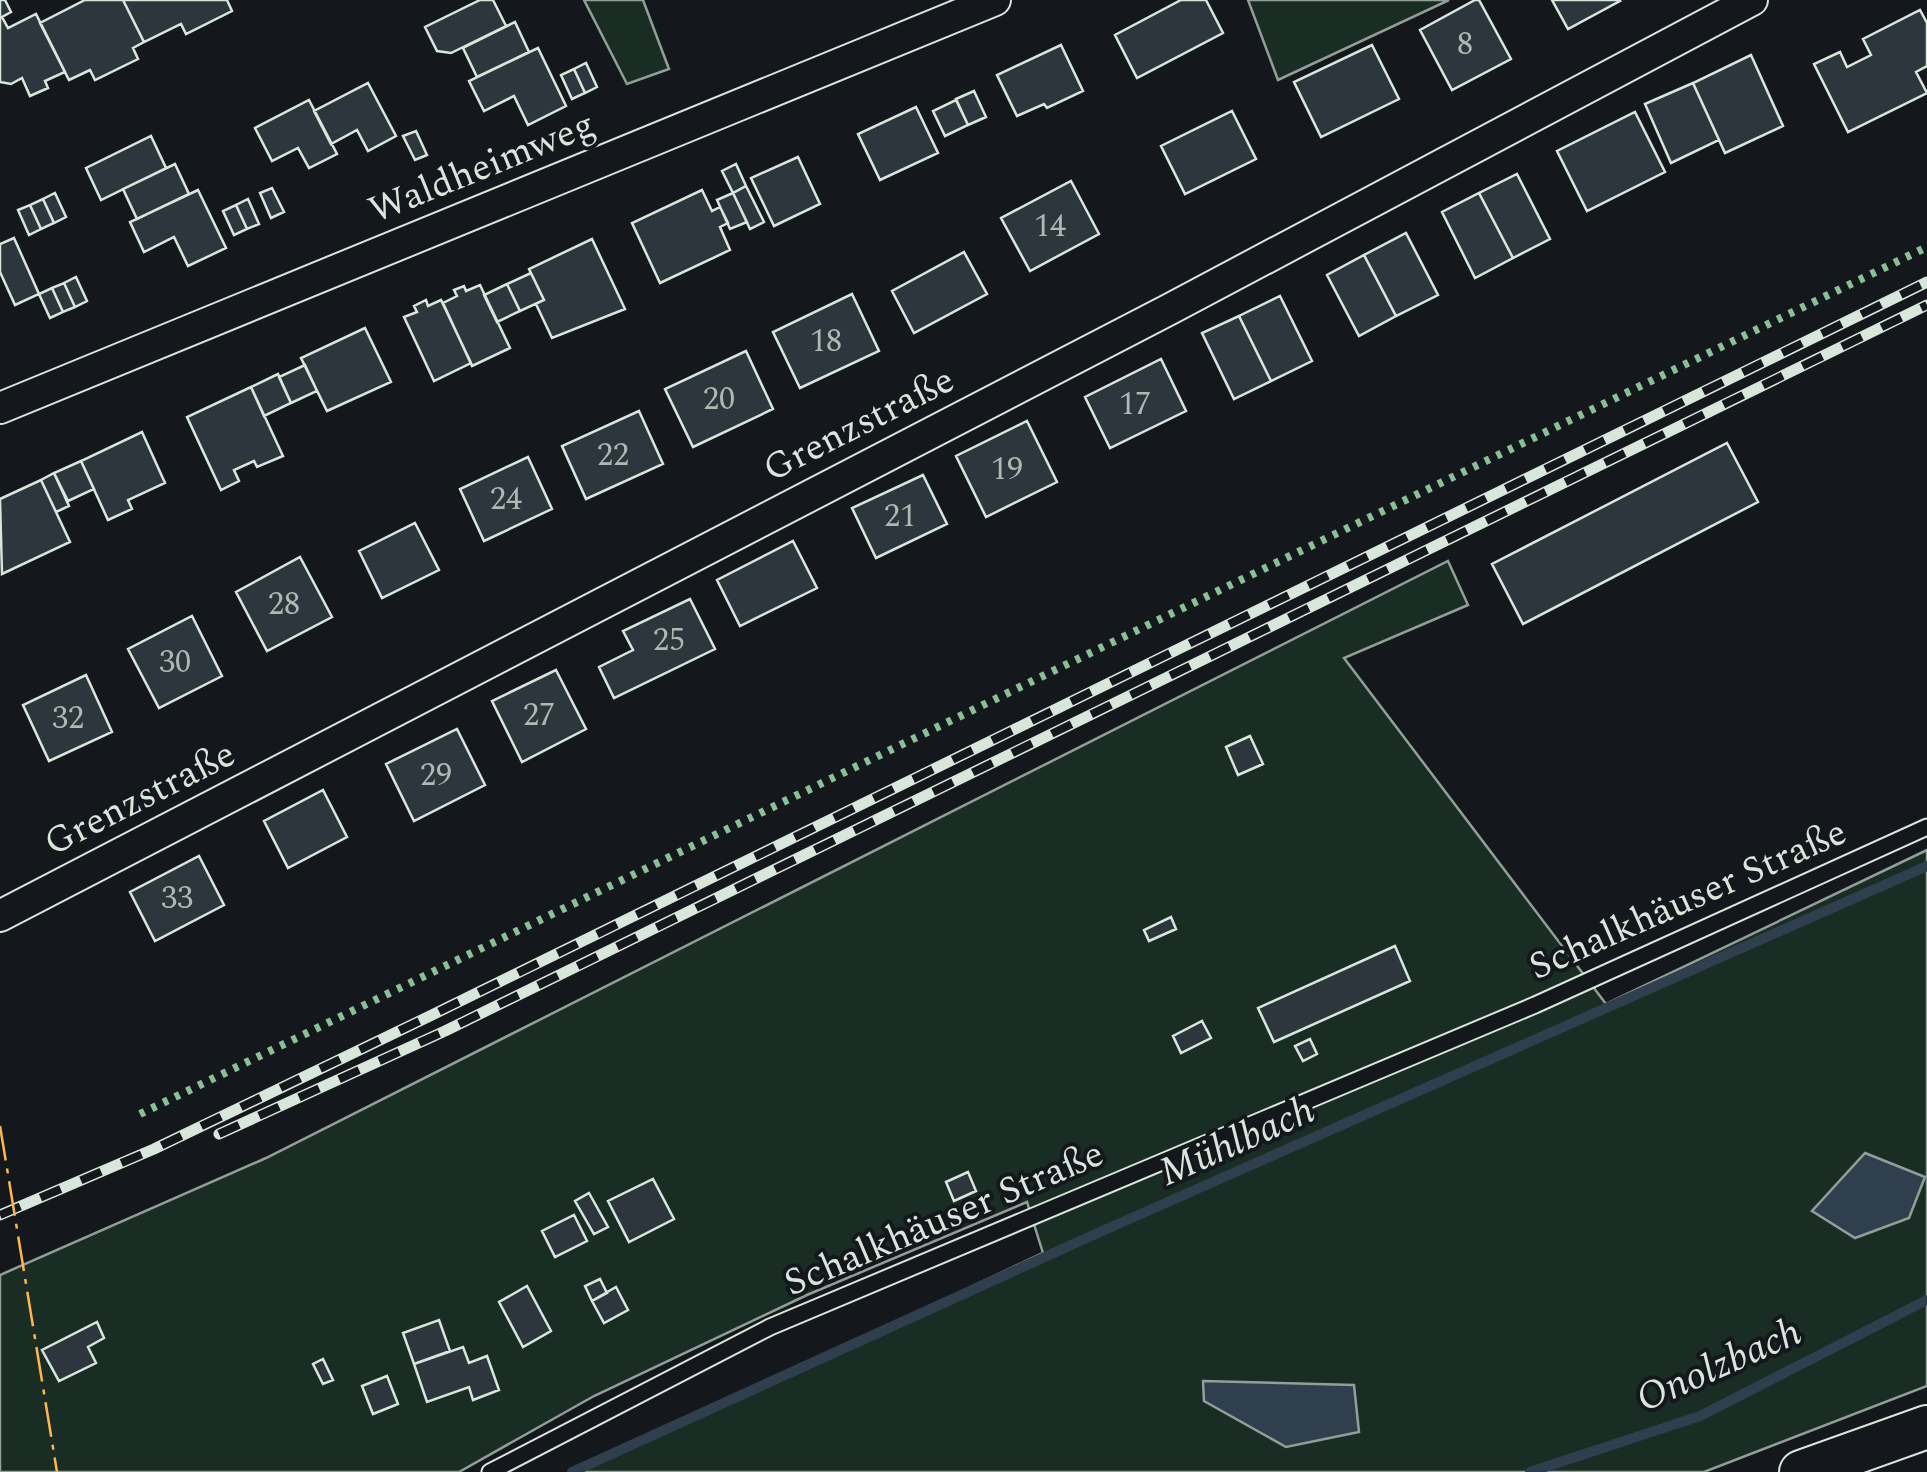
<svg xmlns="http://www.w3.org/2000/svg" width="1927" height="1472" font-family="Spectral,serif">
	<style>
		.green { fill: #1a2d24; stroke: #939e99; stroke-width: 2.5 }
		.water { fill: #2f3f4d; stroke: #939e99; stroke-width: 2.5 }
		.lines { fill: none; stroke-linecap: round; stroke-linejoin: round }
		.stream { stroke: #2f3f4d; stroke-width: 10 }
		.building { fill: #2c363c; stroke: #d8e6dc; stroke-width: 2.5 }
		.lane-casing { stroke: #d8e6dc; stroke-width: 19 }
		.street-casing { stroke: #d8e6dc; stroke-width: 34 }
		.secondary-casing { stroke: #d8e6dc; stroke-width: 46 }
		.lane { stroke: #14181c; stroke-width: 15 }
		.street { stroke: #14181c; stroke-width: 30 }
		.secondary { stroke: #14181c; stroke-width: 42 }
		.rail-casing { stroke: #d8e6dc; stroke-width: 11 }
		.rail { stroke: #14181c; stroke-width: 8; stroke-dasharray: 22; stroke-linecap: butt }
		.hedge { stroke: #8ac095; stroke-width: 8; stroke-dasharray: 5 8; stroke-linecap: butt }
		.power { stroke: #ffb74d; stroke-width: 2.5; stroke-dasharray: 35 8 5 8; stroke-linecap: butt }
		.labels { text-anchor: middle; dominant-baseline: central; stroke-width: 8; stroke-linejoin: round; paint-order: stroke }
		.number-label { font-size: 32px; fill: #adbab4 }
		.street-label { font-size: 38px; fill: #d8e6dc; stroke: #14181c }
		.water-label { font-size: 40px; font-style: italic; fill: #d8e6dc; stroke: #14181c }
	</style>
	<rect width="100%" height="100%" fill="#14181c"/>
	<path class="green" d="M584,0H643L669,69L627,84Z
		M1248,0H1449L1278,80Z
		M1448,561L1468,605L1344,658L1606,1004L1927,850V1386L1704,1472H577L1043,1253L1027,1202L807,1295L594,1396L459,1472H0V1275L266,1158Z"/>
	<path class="water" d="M1865,1153L1925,1177L1909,1218L1855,1238L1812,1211Z
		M1203,1381L1354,1385L1359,1432L1286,1447L1204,1401Z"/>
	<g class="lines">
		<path class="stream" d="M572,1472L1091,1236L1927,866
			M1530,1472L1700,1416L1927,1300"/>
	</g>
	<path class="building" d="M0,0H5L11,12L2,17L8,28L36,14L65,72L45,81L48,88L30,96L22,78L11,84L0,82Z
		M85,0H123L144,42L133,48L138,59L95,80L90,70L69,80L40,23Z
		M123,0H227L232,11L186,34L181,24L144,42Z
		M480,0H493L506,26L451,53L437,51L425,27Z
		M1181,0H1206L1223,33L1137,78L1115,35Z
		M1475,0H1479L1511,59L1452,90L1420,30Z
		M1552,0H1619L1620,1L1568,29Z
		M1920,10L1927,23V66L1916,72L1927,93L1848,132L1814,64L1840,52L1847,67L1871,55L1863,39Z
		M515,22L529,52L477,77L463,48Z
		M1061,45L1083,91L1047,108L1044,104L1017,116L997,75Z
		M1372,45L1399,99L1321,137L1294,82Z
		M538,48L566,106L528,125L514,96L484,111L469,81Z
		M1751,55L1783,126L1725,153L1693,83Z
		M586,63L597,87L585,93L574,69Z
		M574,69L585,93L572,99L561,75Z
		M368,83L396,136L368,151L357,130L331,144L314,111Z
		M1693,83L1719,140L1671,163L1645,104Z
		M974,91L986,117L968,125L956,99Z
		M309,100L337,154L309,168L298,148L272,161L255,128Z
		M956,100L968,125L945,136L933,111Z
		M916,107L938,153L880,180L858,134Z
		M1232,111L1256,159L1185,194L1161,146Z
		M1635,112L1665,172L1587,211L1557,151Z
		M416,131L427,155L415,160L403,136Z
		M151,136L166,168L101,200L86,168Z
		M798,157L820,204L774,226L751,178Z
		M175,164L189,194L137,219L123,189Z
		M736,164L746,186L733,193L722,171Z
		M1517,174L1550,239L1513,258L1479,193Z
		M1071,181L1099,234L1030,271L1001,218Z
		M746,186L764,222L750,229L733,193Z
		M272,188L284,212L271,218L260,193Z
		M198,190L226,248L188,266L174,237L144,252L130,222Z
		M702,190L712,211L720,207L728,223L720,227L730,250L660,283L632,223Z
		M55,193L66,217L54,223L43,199Z
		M733,193L747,222L730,229L717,200Z
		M1479,193L1513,258L1475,278L1442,212Z
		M43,199L54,223L41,229L30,205Z
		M248,199L259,224L247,229L236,205Z
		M30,205L41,229L29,235L18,210Z
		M236,205L247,229L234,235L223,211Z
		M1406,233L1438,295L1396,316L1364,255Z
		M14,238L39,294L15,305L0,272V244Z
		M592,239L625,309L552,338L536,304L544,300L529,269Z
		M964,252L987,294L914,333L892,291Z
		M1364,255L1396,316L1359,336L1327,275Z
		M531,273L544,300L520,311L507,284Z
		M76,277L87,301L75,307L64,283Z
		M64,283L75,307L63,312L52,288Z
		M507,284L520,311L497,322L484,295Z
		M480,285L510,348L472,366L443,303L457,296L454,290L464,286L466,291Z
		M52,288L63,312L50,318L39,294Z
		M852,294L879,351L800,388L773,332Z
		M1280,296L1312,361L1271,381L1239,316Z
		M426,300L428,306L441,300L471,363L434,381L404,317L417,312L414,306Z
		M1239,316L1271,381L1234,399L1202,333Z
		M365,328L391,382L327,411L301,358Z
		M746,351L773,409L693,447L665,389Z
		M1161,359L1186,411L1110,448L1085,397Z
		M305,365L317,391L291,403L279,377Z
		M278,374L291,403L264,416L251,387Z
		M251,387L283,456L257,467L254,461L234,470L239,481L221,490L187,417Z
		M639,411L663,464L586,499L562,446Z
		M1027,421L1057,482L986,517L956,456Z
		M142,432L165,483L128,500L132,509L108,520L81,461Z
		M1727,443L1758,502L1523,624L1492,564Z
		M528,457L552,509L484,541L460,489Z
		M81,461L94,489L68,501L54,473Z
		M54,473L69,506L56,512L41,480Z
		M923,475L947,524L876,558L852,508Z
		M41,480L70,542L2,574L0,499Z
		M415,523L439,570L382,598L359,551Z
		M793,541L817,588L740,626L717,580Z
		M300,557L332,617L267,651L236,592Z
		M690,599L715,649L614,698L599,667L633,650L623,631Z
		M192,616L222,676L159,708L128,649Z
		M556,670L586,729L522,762L492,701Z
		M86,675L112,732L49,761L23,705Z
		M457,729L485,785L414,821L386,764Z
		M1250,736L1263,764L1238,775L1226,747Z
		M323,790L347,837L288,868L264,821Z
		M199,856L224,905L155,941L130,892Z
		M1171,917L1176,929L1149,941L1144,930Z
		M1395,946L1410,981L1274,1042L1258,1008Z
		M1202,1021L1211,1038L1181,1053L1173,1036Z
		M1310,1039L1317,1054L1303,1061L1295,1046Z
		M968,1172L976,1191L954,1201L946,1182Z
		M653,1179L674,1219L629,1242L608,1201Z
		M589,1193L608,1227L594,1234L575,1201Z
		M574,1215L587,1241L555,1257L542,1231Z
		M600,1279L607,1293L592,1301L585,1286Z
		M527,1286L551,1331L523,1347L499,1302Z
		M616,1287L628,1310L604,1323L592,1301Z
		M439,1320L450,1351L414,1364L403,1333Z
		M97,1322L104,1338L88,1347L96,1363L59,1381L42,1350Z
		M463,1347L469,1363L487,1356L499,1390L473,1400L469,1387L427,1402L414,1364Z
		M323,1359L333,1380L323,1384L313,1364Z
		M387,1376L398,1404L373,1414L362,1386Z"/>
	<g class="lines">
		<g class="lane-casing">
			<path id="lane" d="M490,1472L770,1327L1535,1005L1927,827"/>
		</g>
		<g class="street-casing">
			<path id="street" d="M0,408L995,0
				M0,916L1170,309L1752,0"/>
		</g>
		<g class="secondary-casing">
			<path id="secondary" d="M1801,1472L1927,1427"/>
		</g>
		<use href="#lane" class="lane"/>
		<use href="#street" class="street"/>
		<use href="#secondary" class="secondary"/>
		<g class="rail-casing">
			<path id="rail" d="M219,1134L445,1031L1927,305
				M0,1215L154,1149L434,1014L1927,282"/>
		</g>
		<use href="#rail" class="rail"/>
		<path class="hedge" d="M140,1114L1927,247"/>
		<path class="power" d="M0,1126L57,1472"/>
	</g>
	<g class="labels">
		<g class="number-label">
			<text x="1465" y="44">8</text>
			<text x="1050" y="226">14</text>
			<text x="826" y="341">18</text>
			<text x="719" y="399">20</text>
			<text x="1135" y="404">17</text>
			<text x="613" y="455">22</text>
			<text x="1007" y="469">19</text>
			<text x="506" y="499">24</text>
			<text x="900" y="516">21</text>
			<text x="284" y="604">28</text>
			<text x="669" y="640">25</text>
			<text x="175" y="662">30</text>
			<text x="539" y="715">27</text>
			<text x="68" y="718">32</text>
			<text x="436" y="775">29</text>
			<text x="177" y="898">33</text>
		</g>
		<g class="street-label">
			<text transform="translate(482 168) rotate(-22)">Waldheimweg</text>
			<text transform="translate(859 425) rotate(-27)">Grenzstraße</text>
			<text transform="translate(140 799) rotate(-27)">Grenzstraße</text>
			<text transform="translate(1688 900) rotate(-24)">Schalkhäuser Straße</text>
			<text transform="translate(944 1219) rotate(-23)">Schalkhäuser Straße</text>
		</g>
		<g class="water-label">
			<text transform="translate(1237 1142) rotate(-24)">Mühlbach</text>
			<text transform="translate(1719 1366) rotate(-24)">Onolzbach</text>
		</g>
	</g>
</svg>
